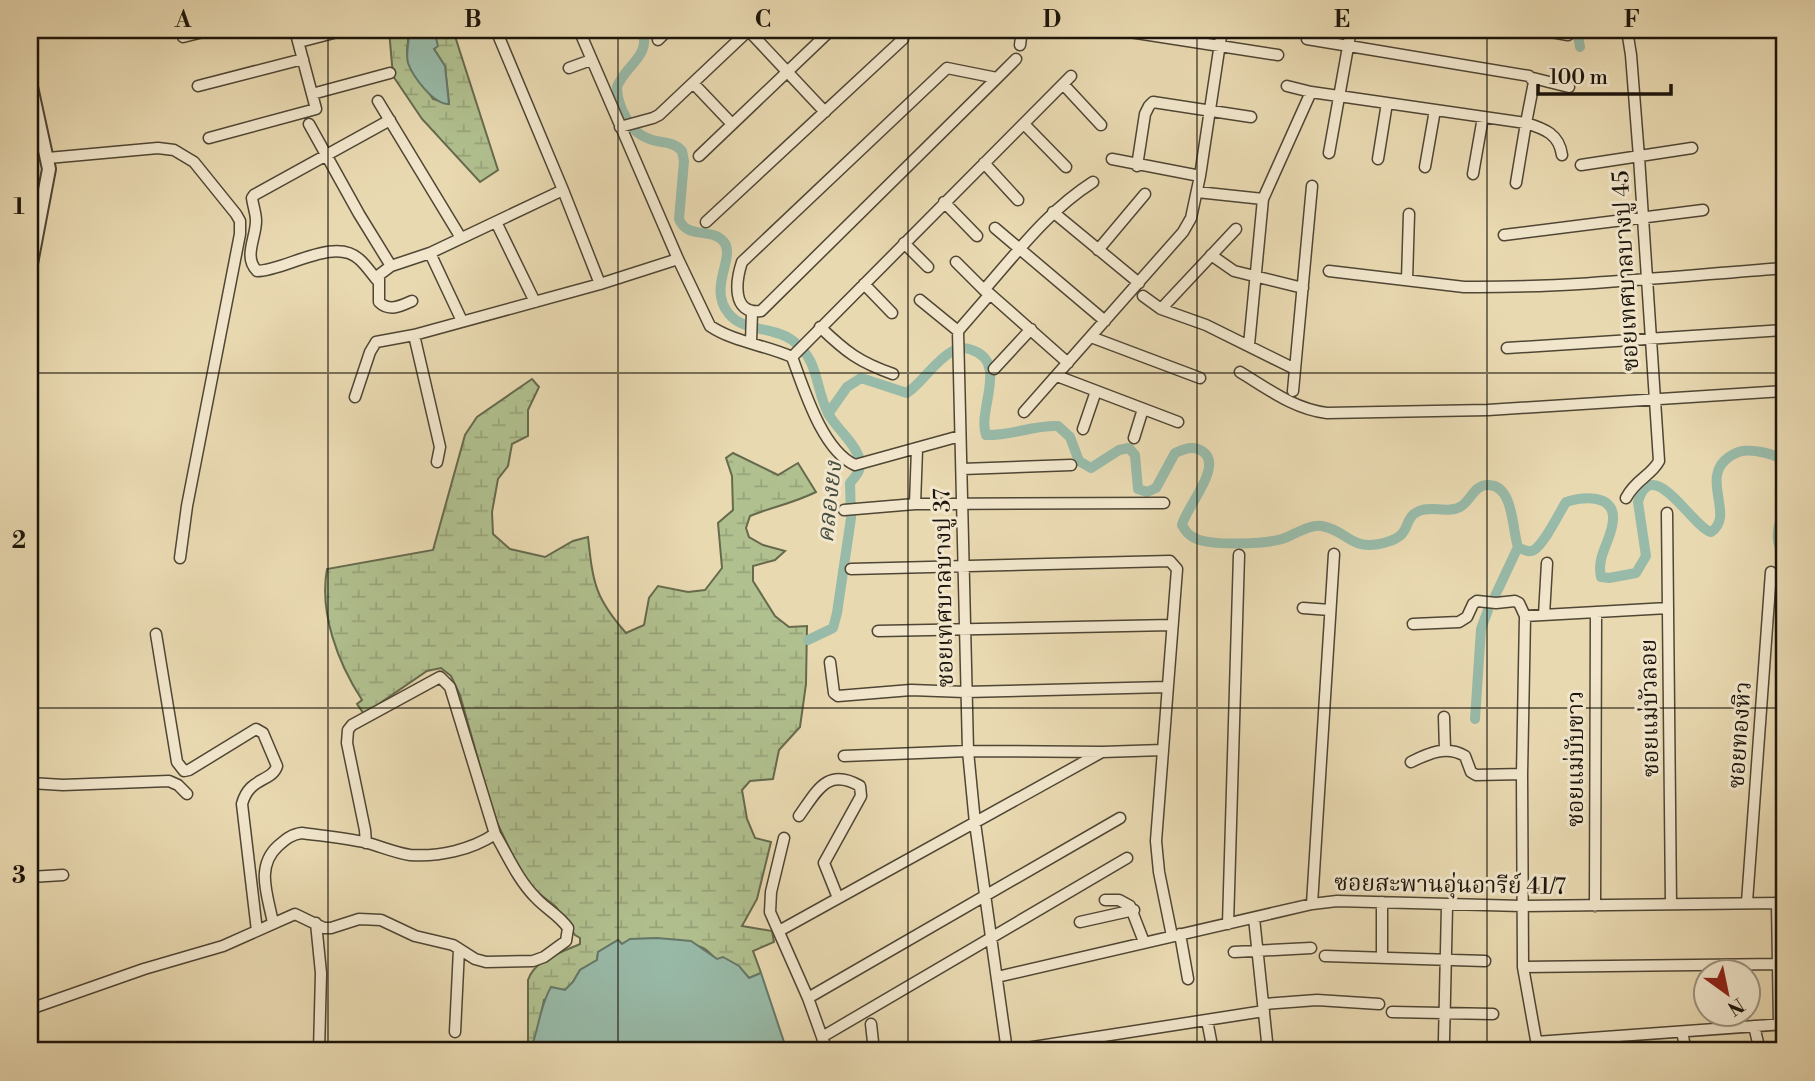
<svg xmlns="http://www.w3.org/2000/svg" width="1815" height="1081" font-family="'Libre Bodoni','Noto Serif Thai',serif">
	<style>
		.wetland { fill: url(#wetland-marsh); stroke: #666a4d; stroke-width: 2 }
		.water { fill: #98baa8; stroke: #667869; stroke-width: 2 }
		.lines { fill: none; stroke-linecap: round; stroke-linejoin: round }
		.canal { stroke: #98baa8; stroke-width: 10 }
		.minor-casing { stroke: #4f4634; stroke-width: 13 }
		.tertiary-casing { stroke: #4f4634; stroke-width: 16 }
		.minor { stroke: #f1e6cc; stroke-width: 10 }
		.tertiary { stroke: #f1e6cc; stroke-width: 12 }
		.grid { fill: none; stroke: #1c150b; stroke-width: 2; stroke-opacity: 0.55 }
		.labels { text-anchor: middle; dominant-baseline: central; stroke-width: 6; stroke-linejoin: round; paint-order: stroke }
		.street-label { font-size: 23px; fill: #1c150b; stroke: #f1e6cc }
		.water-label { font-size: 24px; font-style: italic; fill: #474f42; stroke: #f1e6cc }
		.neatline { fill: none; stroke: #1c150b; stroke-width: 2.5 }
		.grid-label { font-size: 23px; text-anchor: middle; font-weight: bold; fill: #1c150b }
	</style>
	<defs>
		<pattern id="wetland-marsh" width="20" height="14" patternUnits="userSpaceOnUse" patternTransform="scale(1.75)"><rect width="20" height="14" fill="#b1c08f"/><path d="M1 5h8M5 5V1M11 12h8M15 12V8" fill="none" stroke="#98a47a"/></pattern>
	</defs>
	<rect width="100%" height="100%" fill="#e9d9b1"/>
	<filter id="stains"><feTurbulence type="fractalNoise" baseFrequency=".00286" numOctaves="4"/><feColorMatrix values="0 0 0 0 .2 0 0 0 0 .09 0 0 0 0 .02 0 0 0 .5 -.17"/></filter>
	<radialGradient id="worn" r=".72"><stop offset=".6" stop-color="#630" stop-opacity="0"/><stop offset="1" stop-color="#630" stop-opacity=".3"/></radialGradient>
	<path class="wetland" d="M389,30H409L407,51L409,64L433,99L449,104L445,66L434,49V30H453L498,170L480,182L422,119L393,76Z
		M532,379L539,387L528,410V436L512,444L508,466L498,479L492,512L493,534L510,549L545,557L573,541L588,537C593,583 595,598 626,633L644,625L649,598L658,586L688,592L705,590L722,568L718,523L733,510L732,476L726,458L733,453L778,475L798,463L816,492C794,503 772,507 750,516L746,528L749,537L763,545L785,551L775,560L753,566V581L775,616L789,627L807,626L806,684L800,727L779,750L773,779L750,781L742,790L747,819L755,838L771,842L757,899L742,926L772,931L774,942L753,951L761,973L749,978C735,962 732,968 716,959C712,956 708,950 703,948C686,940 638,934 622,944L618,940L598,952L597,960L580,970L573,982L565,990L544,1000L537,1035L530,1051H470L522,1049L528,1043V980C534,960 562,952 580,944V938L575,935L556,907L531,887L519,869L494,816L460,695L451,676L441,668L427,671L364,714L357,704L362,700C338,663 319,613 327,569L433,550L465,435L477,417Z"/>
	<path class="water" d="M409,30H434L438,46L434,49L445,66L449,104C434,105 413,77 408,63C405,52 410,41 409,30Z
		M657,938L691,941L717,959L723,957L739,966L749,978L761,973L787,1051H530C539,1030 539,1007 551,987L565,990L573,982L580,970L597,960L598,952L618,940L622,944L630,939Z"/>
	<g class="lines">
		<path class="canal" d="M642,30C652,56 625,65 617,87C617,105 630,132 647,138C659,144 673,140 682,151L684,161L679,219C687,240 713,227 724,242C736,258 707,288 729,314C744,332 772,326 792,340C821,361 814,388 829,415C838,430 855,443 860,460C862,470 856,476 850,483L851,518L837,613L833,628L808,640
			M1577,30L1580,47
			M828,414L847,387L861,378L907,393C923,382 934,362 951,352C958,348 965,347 972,350C1009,362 977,410 986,435C1011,436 1033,425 1058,426L1070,437L1079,461L1091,468L1119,450L1129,448L1135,455L1138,489L1147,492L1156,488L1175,453C1184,449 1193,445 1202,451C1225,465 1186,507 1182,525C1186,532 1189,536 1197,539C1214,546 1264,544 1282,539C1294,535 1309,524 1322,526C1349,531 1351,553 1387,542C1414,534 1401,519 1419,511C1432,505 1447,514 1460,507C1471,501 1474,484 1489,485C1514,486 1512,530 1518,547C1523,550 1529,553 1534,550C1545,543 1559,513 1566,502C1582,497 1615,493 1613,520C1612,540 1596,555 1601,577L1609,578L1636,573L1646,556L1638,502C1652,452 1693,528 1711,532C1736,516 1699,477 1729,457C1740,449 1749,450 1761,452C1771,454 1779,456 1785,464
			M1785,508C1779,522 1772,542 1785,554
			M1495,596L1518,547
			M1475,719L1481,629L1488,610"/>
		<g class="minor-casing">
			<path id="minor" d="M496,30L563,190L600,284
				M579,30L678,259L710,326C734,342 765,345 792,357C804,389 822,450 855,465L960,436
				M748,30L825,112
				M1117,30L1278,55
				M1540,30L1568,35
				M183,37L211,30
				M658,40L668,30
				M299,42L345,30
				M1020,45L1022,30
				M569,68L591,60
				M997,78L947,68L742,262C736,280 731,315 761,311L997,78L1016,59
				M1533,78L1569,87
				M693,83L732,124
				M1063,84L1101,125
				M198,86L303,59
				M1287,86L1311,92
				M312,94L390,73
				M378,101L461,238
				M309,124L359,214L391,266L430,253L462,321
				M1024,124L1066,167
				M620,127L653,118L659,115L749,30
				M209,138L316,109L295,30
				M1329,153L1351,30
				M699,156L831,30
				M48,158L158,148L174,150L194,162L236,214L240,221V234L187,506L180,558
				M1112,159L1200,176L1222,30
				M1378,159L1387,103
				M984,163L1018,200
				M1581,165L1692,148
				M1137,166L1145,114L1149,106L1153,102L1251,117
				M1425,167L1435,110
				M1473,174L1483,117
				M1516,183L1526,123C1545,129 1559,134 1562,155
				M1197,192L1263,199L1311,92L1526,123L1534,82L1529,76L1307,39
				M944,202L977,236
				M1053,212L1139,283
				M496,222L535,302
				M706,222L903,39
				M995,228L1105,321
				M1504,235L1703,210
				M904,243L928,267
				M1098,250L1145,194
				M430,253L563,190
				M1211,255L1234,271L1303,288
				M956,262L984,290
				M391,266L379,275V302C389,312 401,306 412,301
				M1329,271L1464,287C1571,288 1678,276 1785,268
				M377,280C371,273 366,265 359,259C334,236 285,271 257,271C243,257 256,238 256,221C256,213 253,206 252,198L254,195L390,120
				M1407,280L1409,214
				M864,284L892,313
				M990,294L1068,363
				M1143,296L1161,309L1206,325L1295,369
				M920,300L958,331
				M1161,309L1236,229
				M820,327C846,352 859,362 893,374
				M414,335L440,447L437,462
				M1091,337L1200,378
				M751,342L752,312
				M1249,345L1263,199
				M1507,348L1785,330
				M792,357L1071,76
				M994,369L1031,329
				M1240,372C1268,389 1294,409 1327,413L1488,410L1785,391
				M1057,376L1178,422
				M1293,391L1312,186
				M355,397L370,352L376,342L414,335L600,284L678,259
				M1024,412L1183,232L1191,218L1200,176
				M1083,429L1096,391
				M1134,438L1143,409
				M962,469L1071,465
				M1626,498C1636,479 1651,476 1659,461L1639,157L1631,55L1627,30
				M915,504L917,449
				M844,510L915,504L1164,503
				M1667,513L1671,904
				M851,569L1170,561L1177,569L1156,841L1159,872L1172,936
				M1303,608L1330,610
				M1544,615L1547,563
				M1525,616L1668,608
				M1413,624L1459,622L1467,617L1473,604L1477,601L1496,603L1515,601L1519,603L1525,616L1522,774L1523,967L1538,1051
				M878,631L1172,625
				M156,634L177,762L184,771L189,770L256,729L263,733L277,766C272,782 249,777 242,804L257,931
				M830,662L834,693L838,696L911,690L965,692L1167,687
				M1444,717L1445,750
				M844,756L968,751L1102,752L1163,750
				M1411,762C1429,753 1447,745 1465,756L1471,772L1476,775L1522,774
				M30,783L63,785L169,781L178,785L187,794
				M799,816C817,791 827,767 860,786L861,796L824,863L838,898
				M784,838L771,892L770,912L808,998L827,1051
				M30,877L63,875
				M1105,900H1119L1130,906L1144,942
				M1747,902L1771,572
				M1777,903L1779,1024
				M1312,904L1334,554
				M1595,906L1596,613
				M1254,918L1268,1051
				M1080,922L1134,910
				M273,923C268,896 255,867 278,846C286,839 292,834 302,833C324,836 346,838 368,843C382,847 396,853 410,855C439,857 471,850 495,834L450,687L440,677L352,725L348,730L347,743L365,830L366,843
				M316,923L321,973L319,1051
				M1228,924L1239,555
				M779,931L1102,752
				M1180,934L1188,979
				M1234,952L1311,948
				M1325,956L1485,961
				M1382,958V902
				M1523,967L1785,964
				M997,977L1312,904L1337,901L1522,906L1785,903
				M808,998L1120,818
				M1264,1004L1317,1000L1379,1004
				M30,1009L144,969L223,946L295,914L324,928H331L359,919L381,920L415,936L453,945L475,959L486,962L533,961L544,957L566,941L568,928C559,915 546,909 536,898C518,880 508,856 495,834
				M1392,1012L1493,1014
				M1207,1020L1213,1051
				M871,1024L874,1051
				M1754,1026L1760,1051
				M455,1032L459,949
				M1682,1032L1686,1051
				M822,1037L1127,858
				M1608,1037L1611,1051
				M1444,1040L1447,906
				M1536,1042L1785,1024
				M1007,1051L975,823L968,751L958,331L990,294L984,290C1018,251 1049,210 1093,182
				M1007,1051L1264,1011"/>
		</g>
		<g class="tertiary-casing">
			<path id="tertiary" d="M30,82L49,169L30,269"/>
		</g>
		<use href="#minor" class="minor"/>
		<use href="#tertiary" class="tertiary"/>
	</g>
	<path class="grid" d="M328,30V1051M618,30V1051M908,30V1051M1197,30V1051M1487,30V1051M30,373H1785M30,708H1785"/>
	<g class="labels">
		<g class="street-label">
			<text transform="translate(1626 271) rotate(-93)">ซอยเทศบาลบางปู 45</text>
			<text transform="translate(944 588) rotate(-91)">ซอยเทศบาลบางปู 37</text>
			<text transform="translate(1650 708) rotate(-91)">ซอยแม่บัวลอย</text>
			<text transform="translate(1740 735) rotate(-86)">ซอยทองหิว</text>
			<text transform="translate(1576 759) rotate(-90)">ซอยแม่บับขาว</text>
			<text transform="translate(1450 885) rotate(1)">ซอยสะพานอุ่นอารีย์ 41/7</text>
		</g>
		<g class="water-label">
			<text transform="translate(830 502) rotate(-84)">คลองยง</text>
		</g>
	</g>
	<rect width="1815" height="1081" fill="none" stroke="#e9d9b1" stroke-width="77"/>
	<g transform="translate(1727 993) rotate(147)"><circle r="33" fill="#f1e6cc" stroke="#9c927f" stroke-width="2"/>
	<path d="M0-5L12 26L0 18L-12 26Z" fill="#8f2418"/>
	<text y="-10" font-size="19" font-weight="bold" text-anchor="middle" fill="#1c150b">N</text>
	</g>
	<path d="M1538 84v10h133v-10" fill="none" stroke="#1c150b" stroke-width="3.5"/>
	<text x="1549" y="84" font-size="21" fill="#1c150b" stroke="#f1e6cc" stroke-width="5" paint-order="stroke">100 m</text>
	<rect x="38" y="38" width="1738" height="1004" class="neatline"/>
	<g class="grid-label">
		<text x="183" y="27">A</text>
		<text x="473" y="27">B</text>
		<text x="763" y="27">C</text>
		<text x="1052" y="27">D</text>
		<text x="1342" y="27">E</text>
		<text x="1632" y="27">F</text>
		<text x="19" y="214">1</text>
		<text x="19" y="548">2</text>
		<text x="19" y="883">3</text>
	</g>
	<rect width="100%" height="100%" filter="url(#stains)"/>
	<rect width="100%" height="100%" fill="url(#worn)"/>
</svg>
